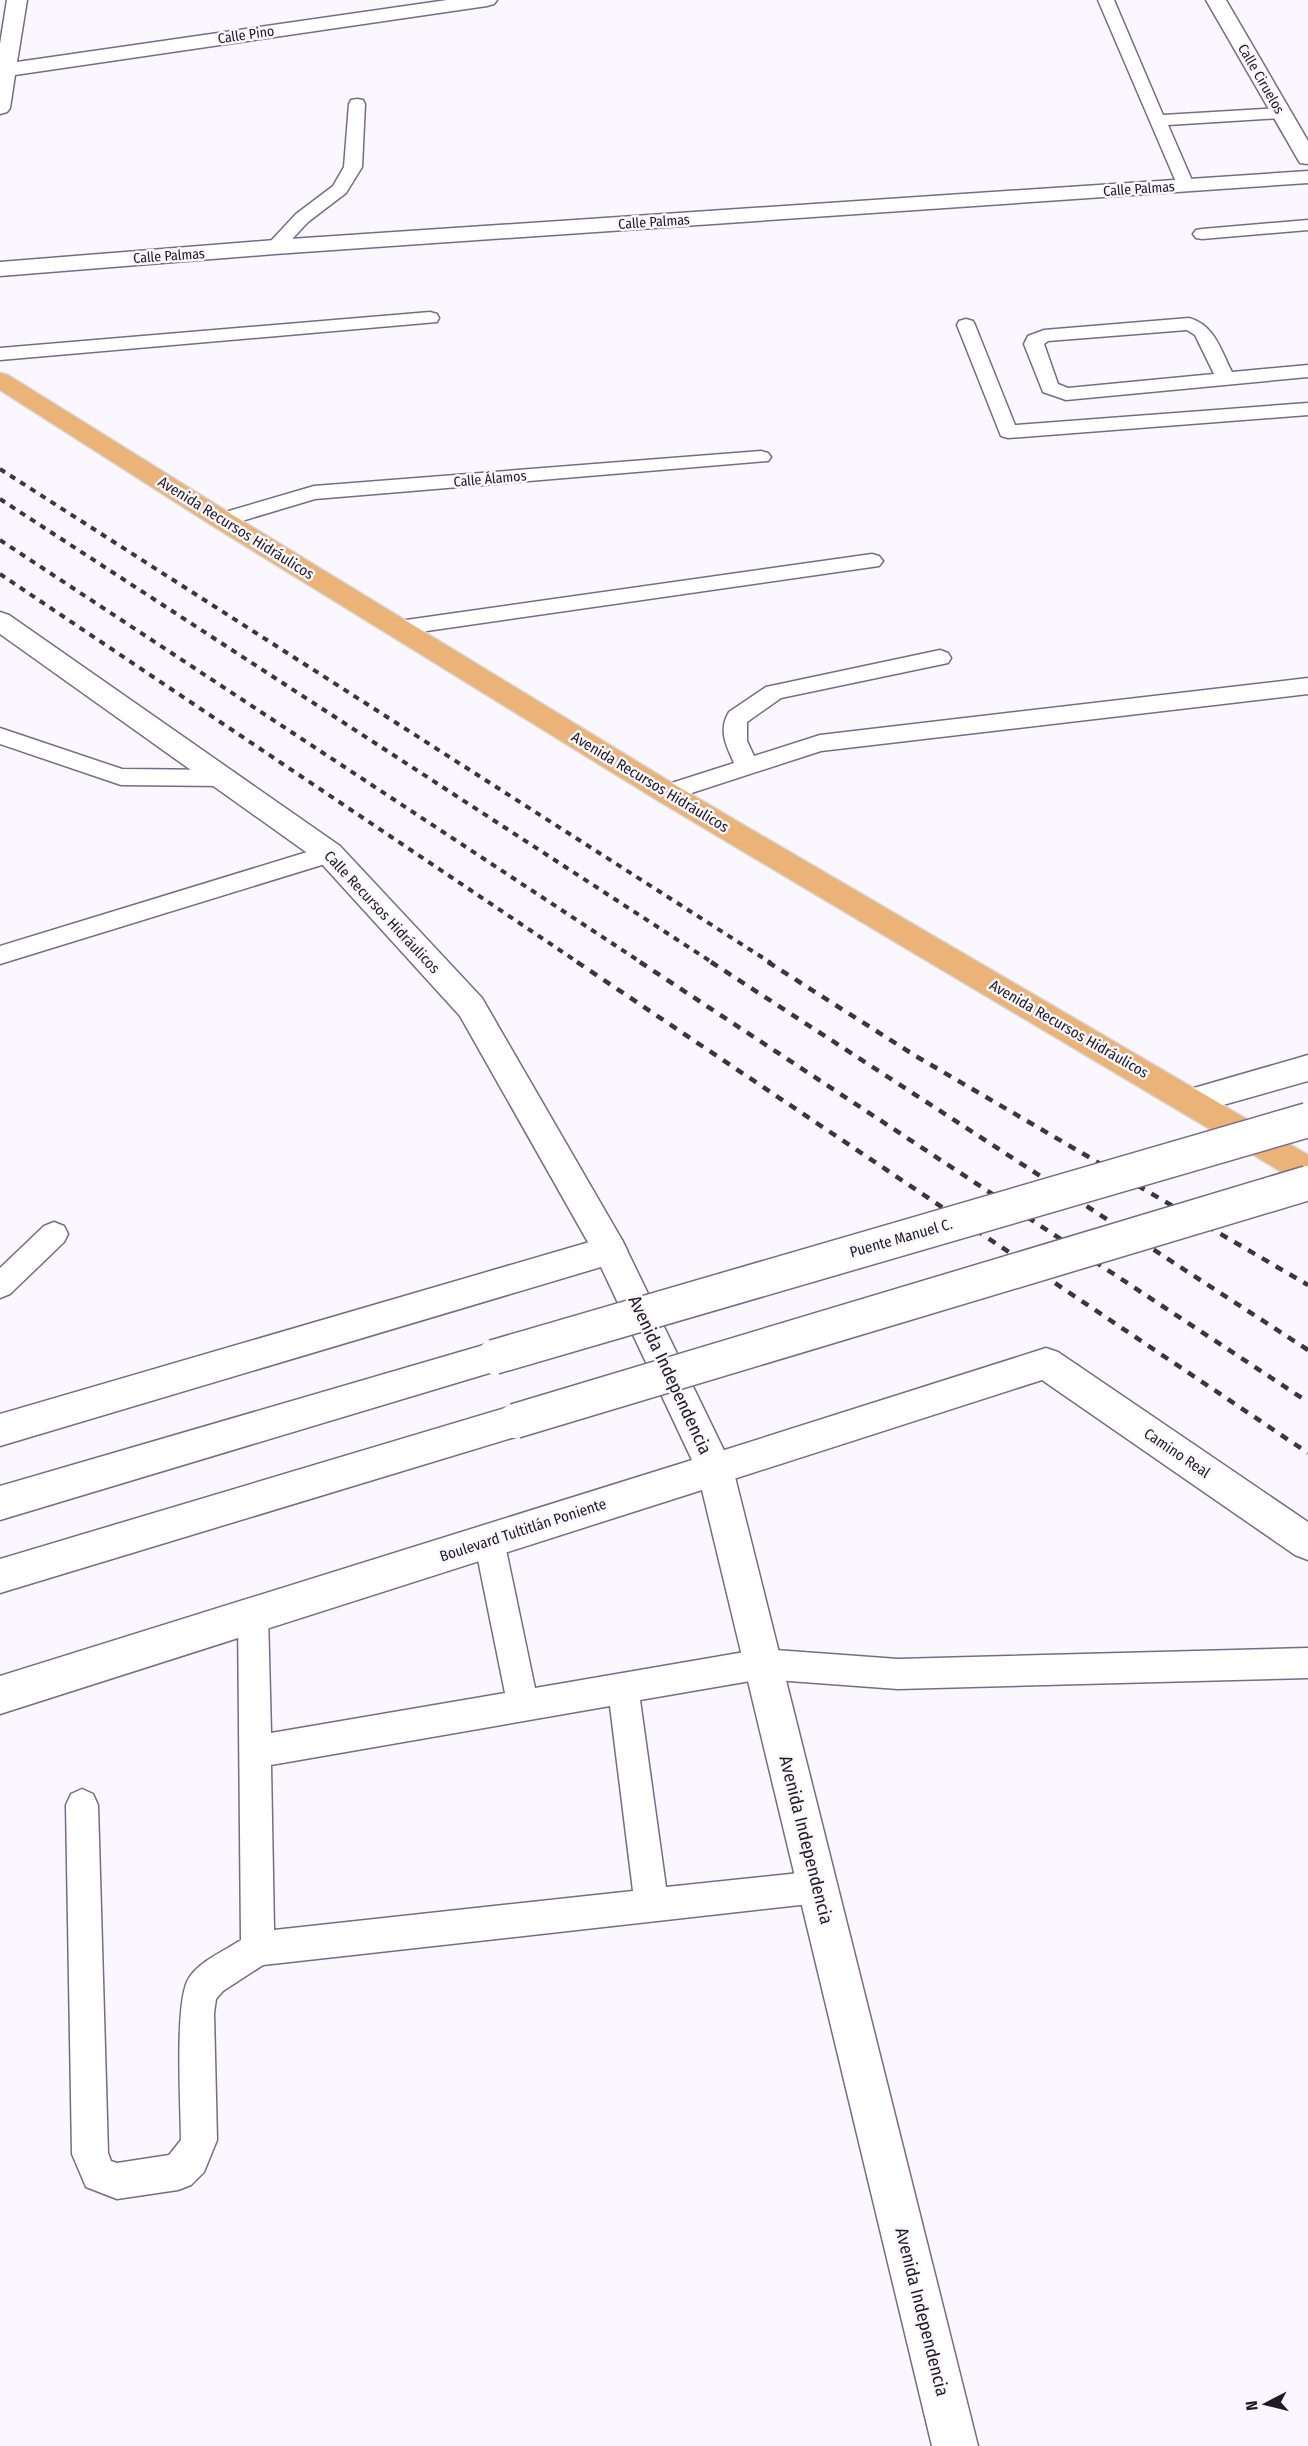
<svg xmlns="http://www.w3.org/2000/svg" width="1308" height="2446" font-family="'Fira Sans Condensed',sans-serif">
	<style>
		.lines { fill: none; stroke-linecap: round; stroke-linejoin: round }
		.lane-casing { stroke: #796a88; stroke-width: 3 }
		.street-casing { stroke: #796a88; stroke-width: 3 }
		.secondary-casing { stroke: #796a88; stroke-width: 3 }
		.primary-casing { stroke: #d7d6d8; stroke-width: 3 }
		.lane { fill: #fff; fill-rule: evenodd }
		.street { fill: #fff; fill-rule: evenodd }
		.secondary { fill: #fff; fill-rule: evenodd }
		.primary { fill: #ebb378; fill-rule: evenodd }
		.rail-far1 { stroke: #3a3540; stroke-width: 4; stroke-dasharray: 6 6; stroke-linecap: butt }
		.rail { stroke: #3a3540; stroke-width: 4.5; stroke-dasharray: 8 8; stroke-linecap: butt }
		.secondary-bridge-casing { stroke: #796a88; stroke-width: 37; stroke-linecap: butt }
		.secondary-bridge { stroke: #fff; stroke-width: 34 }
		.labels { text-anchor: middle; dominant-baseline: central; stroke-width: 5; stroke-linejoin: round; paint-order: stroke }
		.far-street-label { font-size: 14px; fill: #201a26; stroke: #faf7fe }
		.street-label { font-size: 15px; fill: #201a26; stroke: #faf7fe }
		.near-street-label { font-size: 18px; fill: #201a26; stroke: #faf7fe }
	</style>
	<rect width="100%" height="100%" fill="#faf7fe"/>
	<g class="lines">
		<g class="lane-casing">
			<path id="lane" d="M1098,0H1114L1163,115L1280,108L1286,109L1289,113L1286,117L1280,118L1168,125L1194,185L1191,189H1179Z
				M357,99L363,100L365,104L362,167L346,193L308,222L281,251H269L266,247L269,243L296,214L333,186L344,167L349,104L351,100Z
				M1308,220V230L1202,239L1196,238L1193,234L1196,230L1202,229Z
				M430,312L437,314L439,318L437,322L0,360V348Z
				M1189,318C1215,325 1221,351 1232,372L1308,365V377L1066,400L1043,392L1024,344L1028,336L1044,330ZM1187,330L1195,335L1214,374L1068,388L1058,384L1044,344L1048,341Z
				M966,319L973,321L975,325L1015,425L1308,403V415L1008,438L1001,436L957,325L959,321Z
				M761,451L768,453L771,457L768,461L315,499L222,527L215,525L212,520L215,515L314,486Z
				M872,554L879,556L883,561L879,566L399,635L391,633L388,628L391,623L399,621Z
				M940,650L948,653L951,658L948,663L781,698L747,722V741L754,756L820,735L1308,678V694L821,751L667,801L659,799L655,793L659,787L734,763C726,745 718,730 729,712L766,687Z
				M0,728L122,769L223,770L231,772L234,778L231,784L223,786L121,785L0,744Z
				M330,845L338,848L342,854L338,860L0,964V946Z
				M54,1222L64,1226L68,1234L64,1242L10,1294L0,1298V1268L44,1226Z
				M489,1526L500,1530L504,1540L535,1688L762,1649L898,1659L1308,1648V1678L898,1689L762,1679L640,1700L666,1887L818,1871L830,1875L834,1887L830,1899L818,1903L263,1965L223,1991L216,1999L214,2013L217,2140L204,2172L191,2185L178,2190L117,2199L86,2187L72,2154L66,1805L71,1794L82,1789L93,1794L98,1805L108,2153L111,2161L117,2163L169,2155L181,2140C181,2108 174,2000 189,1978C200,1961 224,1951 241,1940L238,1615L242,1605L253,1600L264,1605L268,1615L271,1733L505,1693L474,1540L478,1530ZM610,1706L633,1891L274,1930L271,1765Z"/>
		</g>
		<g class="street-casing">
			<path id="street" d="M7,0H27L17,62L447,0H497L494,4L487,6L15,75L10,108L7,112L0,114V44Z
				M1206,0H1226L1308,141V164L1300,163L1297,158Z
				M1308,171V183L275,254L0,276V262L275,240Z
				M0,612L9,615L340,846L482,998L622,1240L627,1250L622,1260L610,1264L598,1260L460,1016L320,862L0,634Z
				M1046,1348L1058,1352L1308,1522V1560L1295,1555L1042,1380L715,1485L702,1481L697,1469L702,1457L715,1453Z"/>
		</g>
		<g class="secondary-casing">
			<path id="secondary" d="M1308,1055V1081L1191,1114L1180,1110L1175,1101L1180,1092Z
				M610,1236L622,1240L733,1469L978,2446H932L702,1490L0,1714V1676L692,1460L601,1267L0,1446V1414Z
				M494,1342L506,1346L511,1357L506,1368L0,1520V1486Z
				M515,1405L527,1410L533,1421L527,1432L515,1437L0,1593V1559Z"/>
		</g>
		<g class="primary-casing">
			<path id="primary" d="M0,373L8,375L231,514L677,786L1308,1155V1185L1297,1181L657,800L213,526L0,390Z"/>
		</g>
		<use href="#lane" class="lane"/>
		<use href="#street" class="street"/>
		<use href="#secondary" class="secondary"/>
		<use href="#primary" class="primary"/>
		<path class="rail-far1" d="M0,469L771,963
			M0,499L713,963
			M0,540L642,963
			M0,574L579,963"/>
		<path class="rail" d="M577,962L1308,1453
			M640,962L1308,1402
			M711,962L1308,1350
			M768,962L914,1055L1308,1285"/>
		<g class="secondary-bridge-casing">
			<path id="secondary-bridge" d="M494,1357L1308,1120
				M515,1421L1308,1183"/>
		</g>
		<use href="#secondary-bridge" class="secondary-bridge"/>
	</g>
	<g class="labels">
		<g class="far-street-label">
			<text transform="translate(246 35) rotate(-8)">Calle Pino</text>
			<text transform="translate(1261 79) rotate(60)">Calle Ciruelos</text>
			<text transform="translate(1139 189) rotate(-4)">Calle Palmas</text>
			<text transform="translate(654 222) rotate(-4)">Calle Palmas</text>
			<text transform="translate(169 256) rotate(-4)">Calle Palmas</text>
			<text transform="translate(490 479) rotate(-5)">Calle Álamos</text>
		</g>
		<g class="street-label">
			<text transform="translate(236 528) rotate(32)">Avenida Recursos Hidráulicos</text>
			<text transform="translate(650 782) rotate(31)">Avenida Recursos Hidráulicos</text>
			<text transform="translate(382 912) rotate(47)">Calle Recursos Hidráulicos</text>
			<text transform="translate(1069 1029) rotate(30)">Avenida Recursos Hidráulicos</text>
			<text transform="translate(901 1238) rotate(-16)">Puente Manuel C.</text>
			<text transform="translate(1177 1453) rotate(34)">Camino Real</text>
			<text transform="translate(523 1530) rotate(-18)">Boulevard Tultitlán Poniente</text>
		</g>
		<g class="near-street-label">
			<text transform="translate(670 1375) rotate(65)">Avenida Independencia</text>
			<text transform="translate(806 1840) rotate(76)">Avenida Independencia</text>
			<text transform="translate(922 2312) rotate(76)">Avenida Independencia</text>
		</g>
	</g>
	<g transform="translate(1266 2404) rotate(263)" stroke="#faf7fe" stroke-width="4.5" paint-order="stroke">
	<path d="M0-4.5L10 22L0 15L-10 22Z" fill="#201a26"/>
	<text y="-9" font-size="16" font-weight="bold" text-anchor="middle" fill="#201a26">N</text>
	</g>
</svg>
